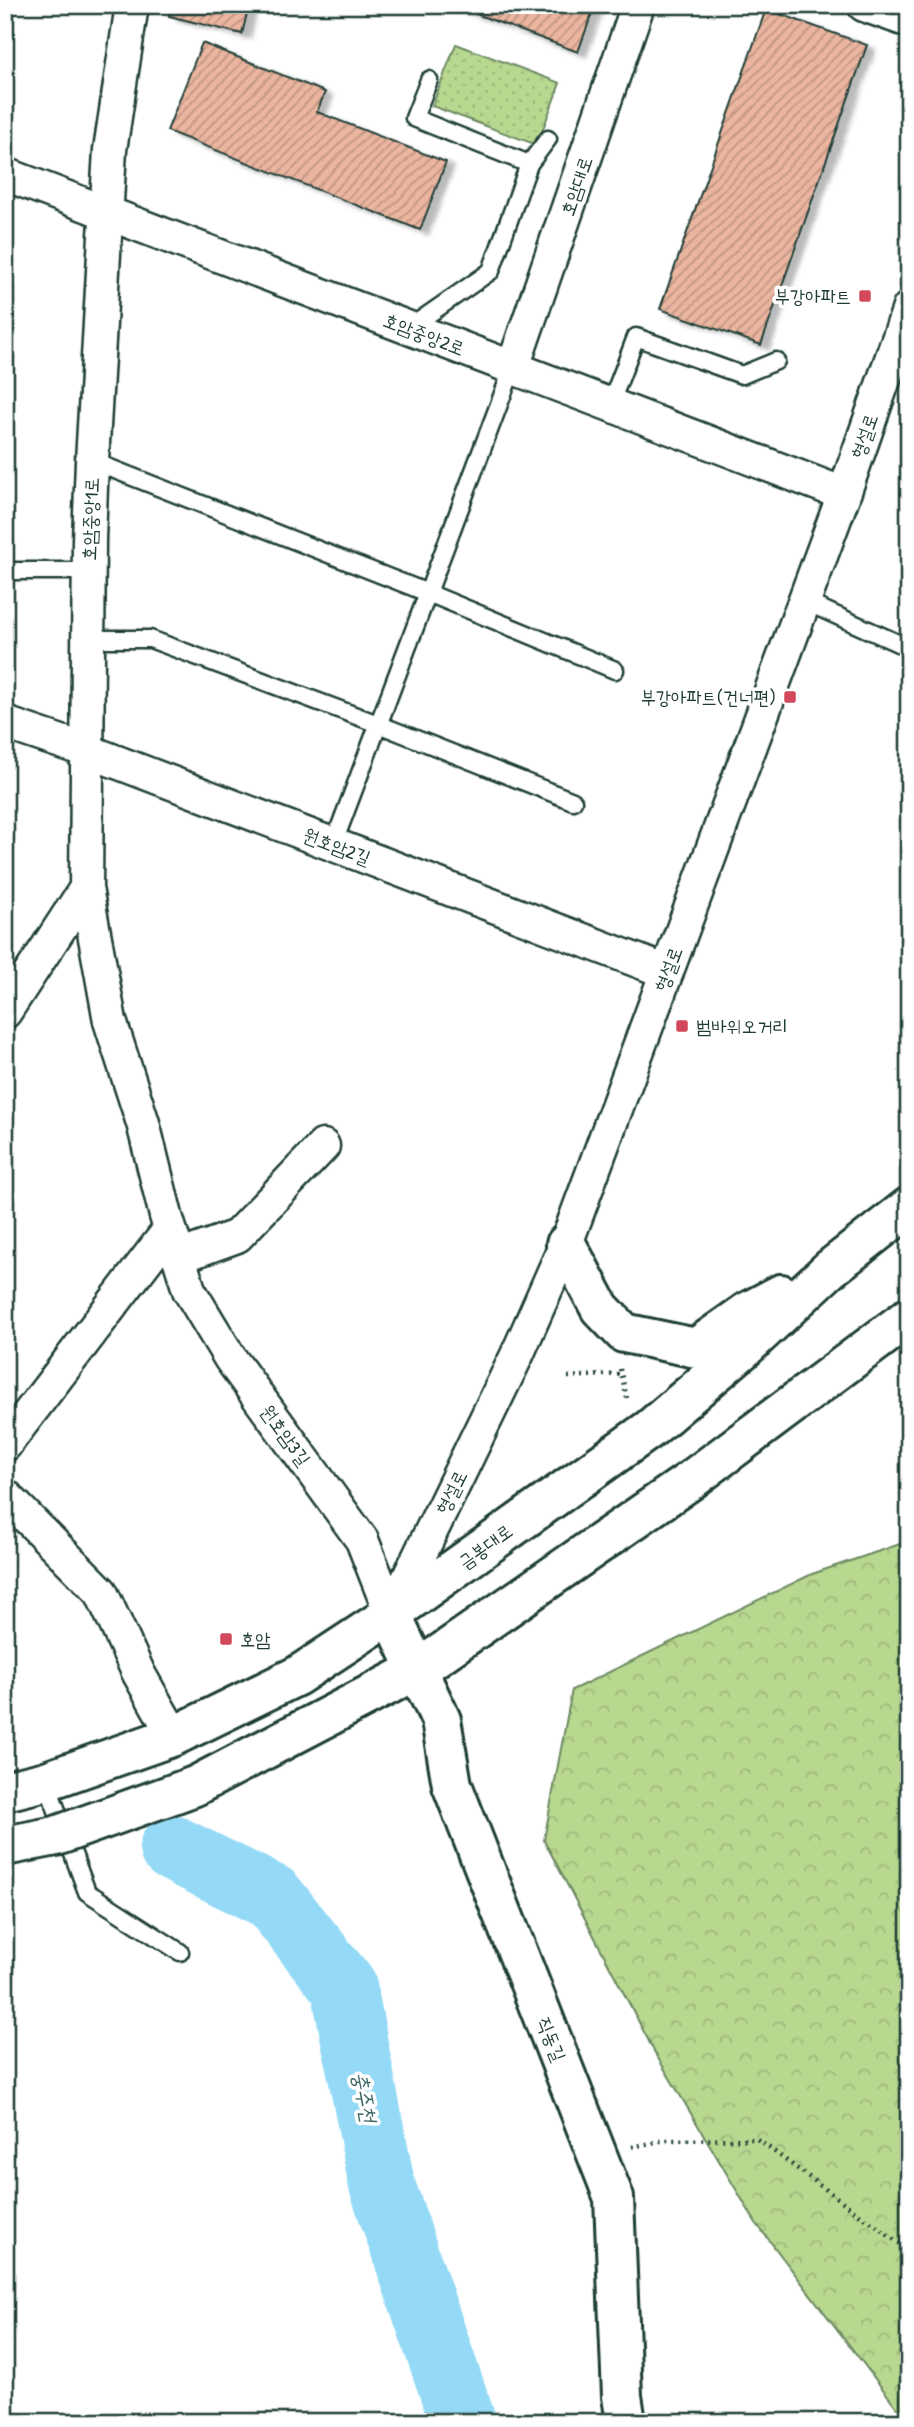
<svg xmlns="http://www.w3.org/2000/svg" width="914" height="2427" font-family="'Patrick Hand','Poor Story',sans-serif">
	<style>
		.forest { fill: url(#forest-crowns); stroke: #6c8a62; stroke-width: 2 }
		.park { fill: url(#park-dots); stroke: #6c8a62; stroke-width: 2 }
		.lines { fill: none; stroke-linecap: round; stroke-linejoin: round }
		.river { stroke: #94daf6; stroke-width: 66 }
		.building { fill: url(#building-hatch); stroke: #1f3d34; stroke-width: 2; filter: url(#shadow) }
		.service-casing { stroke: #1f3d34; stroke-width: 21 }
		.minor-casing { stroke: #1f3d34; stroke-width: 37 }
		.tertiary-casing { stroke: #1f3d34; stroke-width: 44 }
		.path { stroke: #1f3d34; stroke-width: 4.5; stroke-dasharray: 2 5; stroke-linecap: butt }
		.service { stroke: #fff; stroke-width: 16 }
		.minor { stroke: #fff; stroke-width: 32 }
		.tertiary { stroke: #fff; stroke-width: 38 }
		.tertiary-bridge-casing { stroke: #1f3d34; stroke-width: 44; stroke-linecap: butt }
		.tertiary-bridge { stroke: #fff; stroke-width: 38 }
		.poi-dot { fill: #d1495b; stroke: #fff; stroke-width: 2.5 }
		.labels { text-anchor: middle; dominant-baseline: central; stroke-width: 7; stroke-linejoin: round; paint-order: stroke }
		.street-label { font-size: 19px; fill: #1f3d34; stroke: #fff }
		.poi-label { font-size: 19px; fill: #1f3d34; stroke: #fff; text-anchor: end }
		.water-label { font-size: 21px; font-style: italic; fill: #3c6464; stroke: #fff }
	</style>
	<defs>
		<pattern id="forest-crowns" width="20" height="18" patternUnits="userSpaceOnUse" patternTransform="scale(1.75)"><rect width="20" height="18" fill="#b8d78f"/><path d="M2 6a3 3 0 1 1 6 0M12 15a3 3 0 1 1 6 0" fill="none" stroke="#9eb97c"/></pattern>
		<pattern id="park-dots" width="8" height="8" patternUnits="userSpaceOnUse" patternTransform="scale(1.75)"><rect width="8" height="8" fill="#b8d78f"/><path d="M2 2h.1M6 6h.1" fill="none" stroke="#9eb97c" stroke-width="1.8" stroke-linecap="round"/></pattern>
		<pattern id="building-hatch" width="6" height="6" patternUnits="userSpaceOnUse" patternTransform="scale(1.75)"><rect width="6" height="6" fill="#ebb5a0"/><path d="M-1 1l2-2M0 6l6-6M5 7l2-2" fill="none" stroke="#be9483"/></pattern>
		<filter id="shadow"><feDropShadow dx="8" dy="4.5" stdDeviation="2" flood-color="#0004"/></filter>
	</defs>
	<rect width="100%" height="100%" fill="#fff"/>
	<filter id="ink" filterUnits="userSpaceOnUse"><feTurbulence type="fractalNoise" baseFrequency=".0143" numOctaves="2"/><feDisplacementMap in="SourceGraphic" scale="14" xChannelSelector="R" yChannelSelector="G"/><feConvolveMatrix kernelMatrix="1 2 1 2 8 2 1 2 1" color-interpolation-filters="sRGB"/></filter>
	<g filter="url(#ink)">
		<path class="forest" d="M909,1541V2422H908L756,2223L655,2053L544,1840L572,1690L812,1574Z"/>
		<path class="park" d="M456,44L560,83L537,145L432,106Z"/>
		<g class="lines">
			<path class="river" d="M172,1848L272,1897L344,1987L382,2185L463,2422"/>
		</g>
		<path class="building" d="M172,5H249L242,34L169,16Z
			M452,5H595L578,52Z
			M766,9L867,45L761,345L660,309Z
			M202,43L325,92L317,112L446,162L420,230L167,131Z"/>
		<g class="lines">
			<g class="service-casing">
				<path id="service" d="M529,164L548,139
					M409,328L491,271L529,164L414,118L429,80
					M610,405L636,337L742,375L776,361
					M92,461L428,593L615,670
					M5,571H89
					M804,601L902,645L909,651
					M88,639H150L378,724L573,801
					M333,845L513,367
					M46,1781L87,1892L180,1952"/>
			</g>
			<g class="minor-casing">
				<path id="minor" d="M864,5L909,21
					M5,174L844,494
					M513,367L638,5
					M5,723L88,751L667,972
					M86,888L110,1021L143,1123L166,1216L189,1290L230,1358L362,1540L391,1614
					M5,1012L86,888L89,540L92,461L110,150L132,5
					M179,1257L237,1236L323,1146
					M5,1445L170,1229
					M5,1495L101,1592L139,1674L174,1736
					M391,1614L517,1355L566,1244L844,494L909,308"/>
			</g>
			<g class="tertiary-casing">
				<path id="tertiary" d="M566,1244L600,1308L624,1333L696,1348L747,1312L781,1294
					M391,1614L441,1720L452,1785L614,2198L622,2396L626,2422
					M195,1786L417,1670L691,1480L909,1317
					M5,1791L46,1781L174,1736L297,1676L391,1614L650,1429L746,1347L830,1269L909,1207"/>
			</g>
			<path class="path" d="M620,1369L627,1398
				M568,1377L622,1374
				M632,2147L665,2140L757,2139L896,2241L909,2248"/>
			<use href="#service" class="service"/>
			<use href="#minor" class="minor"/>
			<use href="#tertiary" class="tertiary"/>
			<g class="tertiary-bridge-casing">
				<path id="tertiary-bridge" d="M5,1846L56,1836L195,1786"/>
			</g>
			<use href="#tertiary-bridge" class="tertiary-bridge"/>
		</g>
	</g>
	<g class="poi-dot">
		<rect x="858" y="289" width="14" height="14" rx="3.5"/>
		<rect x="783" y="690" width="14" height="14" rx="3.5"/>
		<rect x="675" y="1019" width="14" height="14" rx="3.5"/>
		<rect x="219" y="1632" width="14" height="14" rx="3.5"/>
	</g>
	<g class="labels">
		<g class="street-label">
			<text transform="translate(576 186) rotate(-71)">호암대로</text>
			<text transform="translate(424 334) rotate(21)">호암중앙2로</text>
			<text transform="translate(864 436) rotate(-71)">형설로</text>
			<text transform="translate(90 519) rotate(-88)">호암중앙1로</text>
			<text transform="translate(337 846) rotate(21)">원호암2길</text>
			<text transform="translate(668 969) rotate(-70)">형설로</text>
			<text transform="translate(286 1435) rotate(54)">원호암3길</text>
			<text transform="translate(451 1492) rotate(-64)">형설로</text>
			<text transform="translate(485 1546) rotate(-36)">금봉대로</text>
			<text transform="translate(552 2039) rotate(68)">직동길</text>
		</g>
		<g class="poi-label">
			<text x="851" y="296">부강아파트</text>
			<text x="776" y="697">부강아파트(건너편)</text>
			<text x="696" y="1026" text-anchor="start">범바위오거리</text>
			<text x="240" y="1639" text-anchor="start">호암</text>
		</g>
		<g class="water-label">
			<text transform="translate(365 2097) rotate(79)">충주천</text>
		</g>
	</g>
	<rect width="914" height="2427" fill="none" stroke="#fff" stroke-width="28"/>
	<rect x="14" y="14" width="886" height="2399" fill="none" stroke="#1f3d34" stroke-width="2.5" filter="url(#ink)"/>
</svg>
